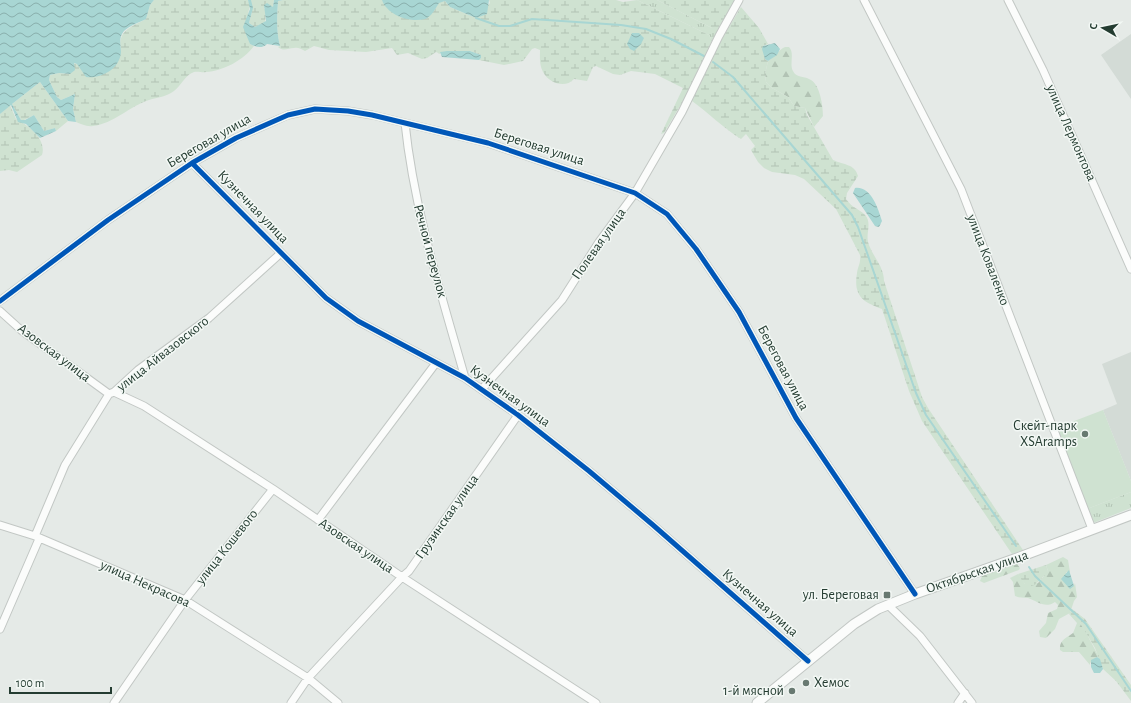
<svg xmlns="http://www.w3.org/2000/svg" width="1131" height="703" font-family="'Alegreya Sans',sans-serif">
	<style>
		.built { fill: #d3dbd6 }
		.grass { fill: url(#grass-tufts) }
		.forest { fill: url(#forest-firs) }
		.wetland { fill: url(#wetland-marsh) }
		.park { fill: #cfe2d1 }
		.water { fill: url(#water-waves) }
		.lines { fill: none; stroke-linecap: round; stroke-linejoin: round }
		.stream { stroke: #a8d6d3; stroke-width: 2 }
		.minor-casing { stroke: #c2c7c4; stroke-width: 9 }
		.tertiary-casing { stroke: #c2c7c4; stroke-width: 11 }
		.minor { stroke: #fbfcfb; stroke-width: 7 }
		.tertiary { stroke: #fbfcfb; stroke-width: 9 }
		.cycleway-casing { stroke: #f3f8f5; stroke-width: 8 }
		.cycleway { stroke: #0057b8; stroke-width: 5 }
		.poi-dot { fill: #687971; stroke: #f3f8f5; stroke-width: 1.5 }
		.labels { text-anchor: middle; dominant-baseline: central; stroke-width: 3; stroke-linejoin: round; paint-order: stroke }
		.street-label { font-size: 14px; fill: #243c31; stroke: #f3f8f5 }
		.poi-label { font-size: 14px; fill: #243c31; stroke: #f3f8f5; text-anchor: end }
	</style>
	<defs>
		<pattern id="grass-tufts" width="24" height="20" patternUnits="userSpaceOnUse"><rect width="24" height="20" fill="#cfe2d1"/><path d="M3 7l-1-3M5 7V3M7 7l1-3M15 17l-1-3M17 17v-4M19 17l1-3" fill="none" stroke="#b2c3b4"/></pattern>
		<pattern id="forest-firs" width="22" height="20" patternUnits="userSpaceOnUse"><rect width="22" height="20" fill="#cfe2d1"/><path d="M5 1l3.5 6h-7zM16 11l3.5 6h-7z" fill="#b2c3b4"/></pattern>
		<pattern id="wetland-marsh" width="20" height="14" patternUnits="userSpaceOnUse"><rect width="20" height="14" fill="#cfe2d1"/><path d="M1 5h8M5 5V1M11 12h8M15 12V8" fill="none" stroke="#b2c3b4"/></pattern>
		<pattern id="water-waves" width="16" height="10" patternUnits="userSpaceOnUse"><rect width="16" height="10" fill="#a8d6d3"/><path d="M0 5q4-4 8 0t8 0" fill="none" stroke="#89afac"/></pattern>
	</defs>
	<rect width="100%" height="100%" fill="#e5eae7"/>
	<path class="built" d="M1131,34V99L1101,55Z
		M1131,352V481L1103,410L1117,404L1102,364Z"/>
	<path class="grass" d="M637,0H657L712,28H719L712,41L709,35Z
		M1131,492V508L1093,523L1087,509Z"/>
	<path class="forest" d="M785,47H789C795,53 789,64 793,71C796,78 804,76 809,79C820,83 823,106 823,116L814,127L805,108L794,106L788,97L772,88L766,82L765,74L768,61C775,57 778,50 785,47Z
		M1063,557L1068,560L1070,572H1066L1074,586L1075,583L1077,597L1074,601L1070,613L1059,619L1055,629L1046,638L1040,637L1039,631L1046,623L1048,613L1057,609L1058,605L1055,602C1045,609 1037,601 1028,598C1023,597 1019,598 1015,596L1013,582L1010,578L1018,574L1025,584L1038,583L1048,571L1046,565Z
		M1017,564L1020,568L1019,570L984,583L980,581L982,576Z
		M1077,623H1080L1083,627L1100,659L1097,657L1090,663V665L1079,652H1063L1060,650C1059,640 1066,638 1073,633Z"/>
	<path class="wetland" d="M154,0H248L250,5L248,14L250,44L254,46C244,60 223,71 206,72C203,73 198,71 194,72C185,75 181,86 174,91C166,97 158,97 149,100C130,106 113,124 93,126C86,127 82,124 76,122L73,109L75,94L61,100L57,97L49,80L50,75L59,73L70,74L73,63L77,64L121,52C117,31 129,28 146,19L150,5Z
		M251,0H274L273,7L264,8L266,11L265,23L255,27L249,23L252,12Z
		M283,0H383L434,11L439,2L445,1L450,7L476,18L490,3L489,0H616L623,2L637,0L709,35L712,41L684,99L664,133L661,134L683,88L655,74L631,71L620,75L613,74L596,66L593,67L587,81L574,79C565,89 549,83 543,72C539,64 540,58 540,50L535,48L532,49L523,61L504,65L479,60L481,58V55L470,51L441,52L440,54L436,52L427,58L422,59L408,53L397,55L392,48L366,52L329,50L314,46L305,51C301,49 298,47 294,48C288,48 284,52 278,47L280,46C276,31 277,16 278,1Z
		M657,0H735L719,28H712Z
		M741,7L759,28L768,44L763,46L765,59L768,61L765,74L766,82L772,88L788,97L794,106L805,108L807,115L833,160C844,165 855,164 858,176L847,193L846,199C853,209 860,209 865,215C872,222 866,233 868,242C872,256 884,266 884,281L922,397L928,408L1023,550L1012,554L922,421L909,391L882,309C864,302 853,297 857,273C858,266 861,263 860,255L836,209L804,179L795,175L772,172L764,168L758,162L751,150L755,146L746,134L741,139C723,128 709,113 692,101L722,39Z
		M40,82L68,121L56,131L55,128L44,131L34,115L24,120H21L12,104Z
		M10,105L16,119C28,125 47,139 42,155L17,172L9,170L0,171V114Z
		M1046,565L1048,571C1047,575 1044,575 1042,578C1030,591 1026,588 1018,574Z
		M1072,609L1085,619L1131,685V701L1116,681L1103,669L1095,648L1080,623H1077L1069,614Z"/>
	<path class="park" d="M1103,410L1131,481V492L1087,509L1056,428Z"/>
	<path class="water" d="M0,0H154L150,5L146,19C140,22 129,26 124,31C118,38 121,45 121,52C120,69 101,79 86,77L77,64L74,63L75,70L70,74L59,73L50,75L49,80L57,97L61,100L75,94L73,109L76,122L68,121L40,82L12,104L21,120H25L34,115L44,131L55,128L56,131L40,138L26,124L18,122L11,105L0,114Z
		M248,0H251L253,8L249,23L255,27L266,21L264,5L267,3L273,7L274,0H283L278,1C277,16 276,31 280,46L267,44C262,49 256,47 250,44L243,27L250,9Z
		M382,0H489L487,14L476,18L450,7L445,1L439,3C436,8 431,17 425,19C410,23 387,15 382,0Z
		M632,33H639L644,38L641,44L634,51L630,49L627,44Z
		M775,43L780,49L777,55L768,61L765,59L762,49L763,46Z
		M447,51H470L481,55V58L479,60L442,57L440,52Z
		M855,188C871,186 878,208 882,221L879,227L875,226L853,193Z
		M1069,570L1074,586L1070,589L1061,579Z
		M1097,657L1100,659L1103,669L1100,673H1094L1091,667V660Z"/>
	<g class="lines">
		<path class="stream" d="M476,18L499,26H510L532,19L621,25L646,29L671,39L704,56
			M713,62L733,77L852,215L858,227L916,393L926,415L1016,546
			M1029,567L1035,576L1086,624L1131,691"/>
		<g class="minor-casing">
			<path id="minor" d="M864,0L961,189L1092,529
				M1008,0L1043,70L1131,269
				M405,123C414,210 441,293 465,378
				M192,163L326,298L358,321L465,378L518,415L589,471L653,525L808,661
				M0,301L108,220L192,163L236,138L288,115L315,109L348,111L372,115L488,143L635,193L667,214L696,249L739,312L796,418L915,594
				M0,311L21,330L109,394
				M482,389L562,300L599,242L635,193L682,112L719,36L739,0
				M114,392L144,406L273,489L402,577L596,703
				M318,520L436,363
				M0,525L35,536L185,600L308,678L338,703
				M35,536L65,465L109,394L114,392L138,370L209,318L281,253
				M888,605L920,636L972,703
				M0,629L39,539
				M114,703L185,600L273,489
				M291,703L308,678L402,577L409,571L518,415
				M958,703L965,693"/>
		</g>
		<g class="tertiary-casing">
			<path id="tertiary" d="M757,703L854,624L878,609L915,594L1017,558L1131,515"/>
		</g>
		<use href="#minor" class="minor"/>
		<use href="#tertiary" class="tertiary"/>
		<g class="cycleway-casing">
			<path id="cycleway" d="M192,163L326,298L358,321L465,378L518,415L589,471L653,525L808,661
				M0,301L108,220L192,163L236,138L288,115L315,109L348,111L372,115L488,143L635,193L667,214L696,249L739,312L796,418L915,594"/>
		</g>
		<use href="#cycleway" class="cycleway"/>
	</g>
	<g class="poi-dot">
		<circle cx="1085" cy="434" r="4"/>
		<rect x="883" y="591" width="8" height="8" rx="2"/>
		<circle cx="806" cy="683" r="4"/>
		<circle cx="792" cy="691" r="4"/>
	</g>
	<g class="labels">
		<g class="street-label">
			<text transform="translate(1071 133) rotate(66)">улица Лермонтова</text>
			<text transform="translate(209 141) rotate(-30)">Береговая улица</text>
			<text transform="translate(539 147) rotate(18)">Береговая улица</text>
			<text transform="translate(253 207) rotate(46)">Кузнечная улица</text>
			<text transform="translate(599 244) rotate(-55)">Полевая улица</text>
			<text transform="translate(430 251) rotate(75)">Речной переулок</text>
			<text transform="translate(988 260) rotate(69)">улица Коваленко</text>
			<text transform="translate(54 353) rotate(37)">Азовская улица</text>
			<text transform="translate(163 354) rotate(-38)">улица Айвазовского</text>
			<text transform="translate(783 368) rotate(62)">Береговая улица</text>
			<text transform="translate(510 396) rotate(36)">Кузнечная улица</text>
			<text transform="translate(447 517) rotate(-55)">Грузинская улица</text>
			<text transform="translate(356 546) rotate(34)">Азовская улица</text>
			<text transform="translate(227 547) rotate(-52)">улица Кошевого</text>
			<text transform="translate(977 572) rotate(-19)">Октябрьская улица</text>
			<text transform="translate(145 584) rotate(24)">улица Некрасова</text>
			<text transform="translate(760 603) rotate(41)">Кузнечная улица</text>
		</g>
		<g class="poi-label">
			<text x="1077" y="426">Скейт-парк<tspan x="1077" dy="16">XSAramps</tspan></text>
			<text x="879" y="595">ул. Береговая</text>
			<text x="814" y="683" text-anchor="start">Хемос</text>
			<text x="784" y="691">1-й мясной</text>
		</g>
	</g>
	<g transform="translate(1103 28) rotate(279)" stroke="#f3f8f5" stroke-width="3" paint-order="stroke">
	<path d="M0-3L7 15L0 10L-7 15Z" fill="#243c31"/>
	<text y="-6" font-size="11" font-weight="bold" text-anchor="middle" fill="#243c31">С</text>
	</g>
	<path d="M10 687v6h101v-6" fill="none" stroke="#243c31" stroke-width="2"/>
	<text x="16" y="687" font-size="12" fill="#243c31" stroke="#f3f8f5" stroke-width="3" paint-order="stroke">100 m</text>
</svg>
